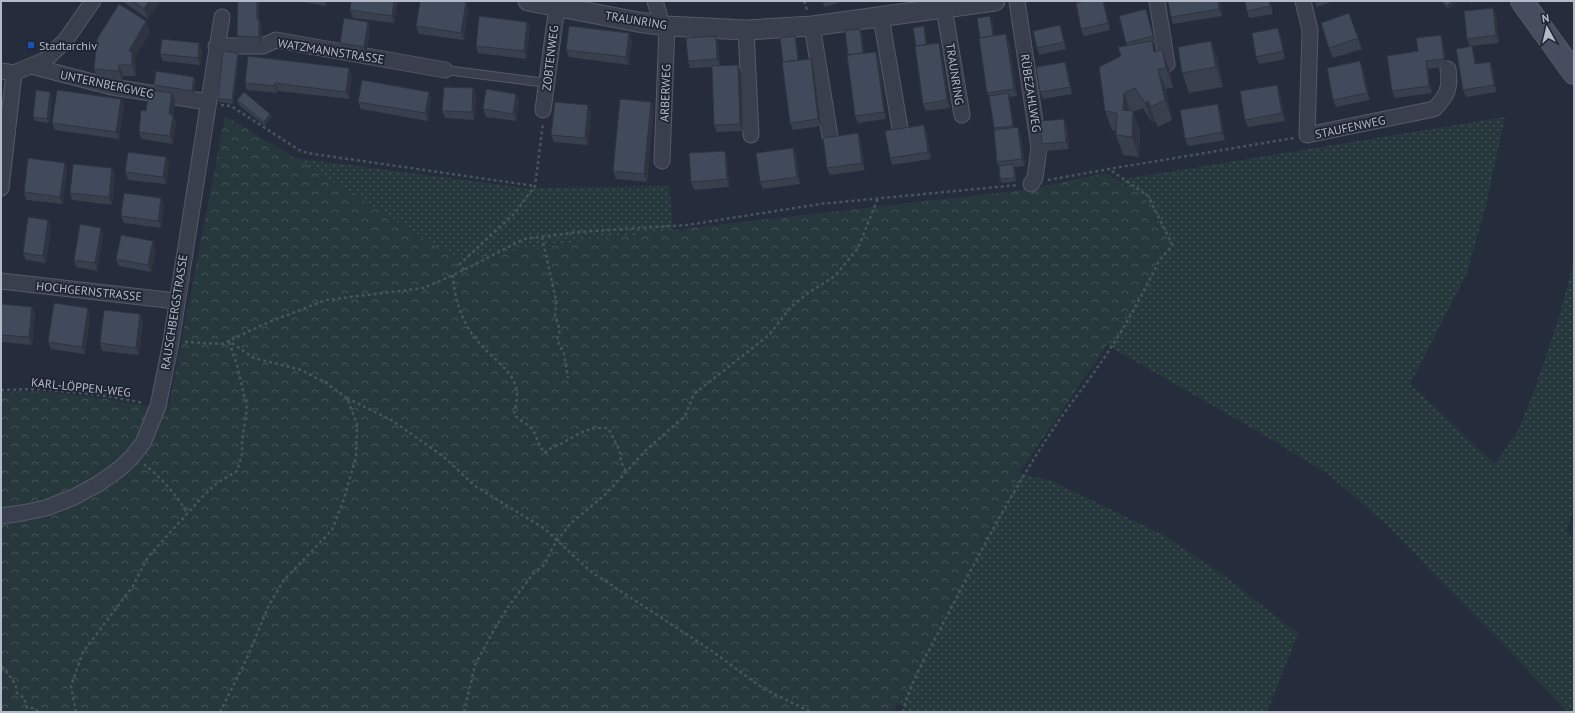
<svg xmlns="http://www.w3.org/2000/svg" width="1575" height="713" font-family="'PT Sans',sans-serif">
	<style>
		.grass { fill: url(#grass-dots) }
		.forest { fill: url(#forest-crowns) }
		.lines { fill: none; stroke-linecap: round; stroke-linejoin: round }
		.service-casing { stroke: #545a67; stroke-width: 10 }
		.minor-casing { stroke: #545a67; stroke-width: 17 }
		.tertiary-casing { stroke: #545a67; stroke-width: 21 }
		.secondary-casing { stroke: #545a67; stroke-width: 24 }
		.path { stroke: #45555a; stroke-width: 2.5; stroke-dasharray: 3 3; stroke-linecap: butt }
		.service { stroke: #393f4c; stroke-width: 8 }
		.minor { stroke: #393f4c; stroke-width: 15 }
		.tertiary { stroke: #393f4c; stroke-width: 19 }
		.secondary { stroke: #474d5f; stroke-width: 22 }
		.wall { fill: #38404e }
		.shaded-wall { fill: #2e3440 }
		.building { fill: #414a5b; stroke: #2e3440 }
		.transit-dot { fill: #1a4fb4; stroke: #1e2431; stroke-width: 1.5 }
		.labels { text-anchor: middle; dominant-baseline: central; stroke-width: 3.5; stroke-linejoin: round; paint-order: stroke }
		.street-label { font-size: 12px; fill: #b4bac7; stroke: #1e2431 }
		.poi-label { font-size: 12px; fill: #b4bac7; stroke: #1e2431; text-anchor: start }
	</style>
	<defs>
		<pattern id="grass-dots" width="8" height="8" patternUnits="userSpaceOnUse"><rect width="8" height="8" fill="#27383d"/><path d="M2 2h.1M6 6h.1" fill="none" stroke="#445358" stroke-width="1.8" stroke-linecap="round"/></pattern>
		<pattern id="forest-crowns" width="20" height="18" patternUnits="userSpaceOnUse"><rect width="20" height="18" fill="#27383d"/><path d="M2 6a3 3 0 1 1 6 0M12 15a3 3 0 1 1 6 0" fill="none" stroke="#445358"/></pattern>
	</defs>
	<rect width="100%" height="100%" fill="#252c3c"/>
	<path class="grass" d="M1505,117L1486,205L1467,273L1410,384L1495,464L1518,430L1534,391L1560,314L1574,259V510L1566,531L1574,539V712H1568L1387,525L1328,474L1264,435L1107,345L1169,244L1144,197L1119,180Z
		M295,158L525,188L669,186L673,230L456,258Z
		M1019,473L1052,481L1163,535L1230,580L1298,634L1267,712H910L898,703Z"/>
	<path class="forest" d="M225,116L295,158L456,258L673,230L1030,189L1106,173L1144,197L1169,244L1107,345L1019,473L893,712H1V526H3L1,524V392L38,391L100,398L158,408L159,403L169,405Z"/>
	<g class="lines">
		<g class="service-casing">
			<path id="service" d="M445,70L547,83"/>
		</g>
		<g class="minor-casing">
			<path id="minor" d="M655,1L659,14L658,24
				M1017,1L1039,148L1035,178L1031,184
				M1157,1L1167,64
				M1303,1L1310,30L1307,135L1434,109C1447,96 1451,88 1448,69
				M944,8L962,115
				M881,17L900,128
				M812,26L830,136
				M746,30L751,135
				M216,46H263L276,40L445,70
				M31,66L112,87L208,102
				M1,71L14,73L45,60L65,41L93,1
				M543,110L557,6
				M662,161L667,26
				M1,188L14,73
				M1,281L176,301
				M1,516L22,513L46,508L74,497L98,484L118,470L131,458L143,443L158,406L171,342L222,17"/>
		</g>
		<g class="tertiary-casing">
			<path id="tertiary" d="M528,1L638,22L667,26L746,30L812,26L995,1"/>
		</g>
		<g class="secondary-casing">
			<path id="secondary" d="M1522,1L1574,73"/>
		</g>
		<path class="path" d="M804,1L807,10
			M221,105L231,106L299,150L307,153L535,186
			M1048,180L1109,169L1294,138
			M542,237L556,300L555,316L560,330L557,340L564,354L568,378
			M464,270L460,264L515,213L535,186L543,123
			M453,275C454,301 464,328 483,347C494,359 509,369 515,384C519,393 516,405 514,414C519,421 527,423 532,429C538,437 538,446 545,453C550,447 555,447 561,444C580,433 586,427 608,428L620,451L621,462L626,471
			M185,342L222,344L269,322L326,300L424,288L464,270L524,239L578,232L687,225L820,204L1018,185
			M1,390L39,389L100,395L144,403
			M347,398L393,421L444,457L475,486L545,529L590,571L709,649L764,689L811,712
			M144,464C159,476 178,496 187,513
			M1,667L3,668C10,676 16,682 17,693L24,698L27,708H34L39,712
			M76,712L71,686L83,652L133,586L148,557L203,496L217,483L237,471L242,455V441L247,408L237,365L229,341
			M220,712L247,658L269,605L284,580L332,530L344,499L356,457L357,424L347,398L326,383L301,370L254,358L229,341
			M464,712L475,665L495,628L508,607L533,574L544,565L554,545L570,524L606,494L646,450L685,416L694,394L769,335L790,308L808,293L835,276L858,248L878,198
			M903,712C910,681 933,644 947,616C984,545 1021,474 1067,409C1081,390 1095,372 1108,352C1127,324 1143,293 1158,263C1162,255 1169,252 1172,244L1148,196L1109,169"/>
		<use href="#service" class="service"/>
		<use href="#minor" class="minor"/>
		<use href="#tertiary" class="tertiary"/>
		<use href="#secondary" class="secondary"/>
	</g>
	<path class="wall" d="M122,1H161L148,19Z
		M297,1H327L326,6Z
		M398,1L394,23L353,18L350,10Z
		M822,1H844L825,7Z
		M1086,1H1104L1105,5L1110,30L1084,36L1081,29Z
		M1168,1H1220L1222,16L1173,24L1171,17Z
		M1245,1H1270L1273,14L1249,18L1247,11Z
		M1314,1H1334L1317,7Z
		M1441,1H1458L1448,9Z
		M466,2L468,9L464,40L419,34L416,26Z
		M1493,8L1496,15L1499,43L1470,46L1467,39Z
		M1146,9L1156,44H1153L1155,51L1169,69L1173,88L1166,89L1172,120L1158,127L1155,121L1152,123L1143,108L1133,112L1140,131L1139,157L1123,155L1116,135V131L1112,130L1105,111L1121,56L1118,47L1127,46L1126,43Z
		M1349,13L1362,49L1333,58L1329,48Z
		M259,20L262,27L261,44L240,43L237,36Z
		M992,20L994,35L1009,41L1017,96L1009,97L1014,128L1021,135L1025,166L1015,167L1016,181L1002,183L1000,179L999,166L997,162L994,130L989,96L987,93L980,38Z
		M146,21L150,32L134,59L136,63V76H123V82L98,80L94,69Z
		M368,22L370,29L366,54L342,50L340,43Z
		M527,22L530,29L526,59L478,53L476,46Z
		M1060,25L1062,32L1066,49L1039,55L1037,48Z
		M924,26L925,30L927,44L939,43L941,50L950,108L926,111L923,104L916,46Z
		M629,33L632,41L629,65L569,57L566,50Z
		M862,33L864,53L879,59L886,119L858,123L855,116L848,55Z
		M1441,35L1443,42L1447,66L1428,69L1432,93L1395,98L1392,91L1418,51Z
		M1281,36L1285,59L1259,64L1256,57Z
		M796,40L799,60L813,66L821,126L793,130L790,123L783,62Z
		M1211,41L1218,61L1223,87L1189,93L1182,73Z
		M718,43L720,66L738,65L741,72L743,131L717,132L714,125L712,67L690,68L688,61Z
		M1472,46L1474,53L1476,64L1490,62L1493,69L1496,92L1466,97L1463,90Z
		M202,50L200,65L163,61L160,54Z
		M239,56L233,104L219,102L218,99Z
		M1068,69L1072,94L1043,99L1040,92Z
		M1363,69L1370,100L1336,107L1333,100Z
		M352,75L349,99L278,91L277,93L247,90L245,83Z
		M196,80L194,94L155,88L154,85Z
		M473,88L476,96L474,120L445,118L442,111Z
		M50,92L52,96L49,123L35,121L33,117Z
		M429,92L431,99L428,121L361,109L358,102Z
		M1280,92L1285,121L1248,127L1245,120Z
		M172,93L175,100L173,115L176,122L173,144L141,139L139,132L146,111Z
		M237,100L270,114L272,117L265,126L238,104Z
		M519,101L516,121L486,117L483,109Z
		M651,102L654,109L647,182L616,179L613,171Z
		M124,107L119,139L55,130L52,123Z
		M1220,111L1225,140L1188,146L1185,139Z
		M591,112L588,145L554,142L551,135Z
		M1067,126L1069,149L1045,151L1042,144Z
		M927,132L931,159L892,165L890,158Z
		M858,133L861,141L865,170L830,175L827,168Z
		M793,148L796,155L800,184L763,189L760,182Z
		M166,157L169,164L166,184L128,180L125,172Z
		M727,158L729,187L694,190L691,182Z
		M65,163L67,170L63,204L26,200L24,192Z
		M112,168L115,175L112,205L72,200L70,193Z
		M161,198L164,205L161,228L124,223L121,216Z
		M48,220L51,227L46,263L26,260L23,253Z
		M103,235L97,271L76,267L74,260Z
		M156,249L151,272L119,266L116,259Z
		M32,307L35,314L32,345L1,342V308Z
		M140,314L143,322L139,355L102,351L100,343Z
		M90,316L85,354L51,349L48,342Z"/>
	<path class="shaded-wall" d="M149,1H161L148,19L144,9Z
		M257,1H260L259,20L262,27L261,44L259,37L257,19Z
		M324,1H327L326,6Z
		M394,1H398L394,23L392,16Z
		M1103,1L1105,5L1110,30L1108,23Z
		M1218,1H1220L1222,16L1219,9Z
		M1269,1H1270L1273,14L1270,6Z
		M1452,1H1458L1448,9L1447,6Z
		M1469,1H1474L1470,5Z
		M466,2L468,9L464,40L461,33Z
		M1493,8L1496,15L1499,43L1496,35Z
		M1146,9L1156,44L1153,36Z
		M990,16L992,20L995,43L994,39Z
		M146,21L150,32L134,59L136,63V76L132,65L129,51Z
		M368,22L370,29L366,54L364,47Z
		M527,22L530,29L526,59L524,51Z
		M924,26L925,30L928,52L927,48Z
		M1278,28L1281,36L1285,59L1283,51Z
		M860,29L862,33L865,61L864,57Z
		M629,33L632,41L629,65L626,57Z
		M1006,34L1009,41L1017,96L1014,89Z
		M1441,35L1443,42L1447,66L1444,59Z
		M716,36L718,43L720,66L717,59Z
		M795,36L796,40L800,68L799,64Z
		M1211,41L1218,61L1223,87L1216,67Z
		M199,43L202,50L200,65L198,58Z
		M939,43L941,50L950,108L947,100Z
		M1472,46L1474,53L1477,72L1475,64Z
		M1162,49L1169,69L1173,88L1166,68Z
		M876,52L879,59L886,119L884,112Z
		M238,53L239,56L233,104L232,100Z
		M811,59L813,66L821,126L818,119Z
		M1360,61L1363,69L1370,100L1367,93Z
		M1426,61L1428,69L1432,93L1429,86Z
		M1065,62L1068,69L1072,94L1070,87Z
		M1490,62L1493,69L1496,92L1494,85Z
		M119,65L123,76V82L119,71Z
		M738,65L741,72L743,131L740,124Z
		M349,68L352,75L349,99L346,92Z
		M1158,69L1166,89L1172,120L1165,100Z
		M194,77L196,80L194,94L192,91Z
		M275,83L278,91L277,93L275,86Z
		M1277,85L1280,92L1285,121L1282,113Z
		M473,88L476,96L474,120L472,112Z
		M50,92L52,96L49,123L47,119Z
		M429,92L431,99L428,121L425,113Z
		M172,93L175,100L172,122L169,114Z
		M1008,93L1009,97L1014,129L1013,126Z
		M1124,93L1131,113L1123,110Z
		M516,94L519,101L516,121L513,114Z
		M121,99L124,107L119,139L116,132Z
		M1148,101L1155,121L1152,123L1145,103Z
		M651,102L654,109L647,182L644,174Z
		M1218,104L1220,111L1225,140L1222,132Z
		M588,105L591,112L588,145L585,138Z
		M1133,111L1140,131L1139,157L1132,137Z
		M270,114L272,117L265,126L264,122Z
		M173,115L176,122L173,144L170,136Z
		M1064,119L1067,126L1069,149L1066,142Z
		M924,125L927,132L931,159L928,152Z
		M1018,127L1021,135L1025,166L1022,159Z
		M858,133L861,141L865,170L862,163Z
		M793,148L796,155L800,184L797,177Z
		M725,151L727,158L729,187L727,179Z
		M166,157L169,164L166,184L163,177Z
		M65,163L67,170L63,204L60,197Z
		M1013,164L1015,168L1016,181L1015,178Z
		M112,168L115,175L112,205L109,197Z
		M161,198L164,205L161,228L158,221Z
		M48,220L51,227L46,263L43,256Z
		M101,228L103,235L97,271L95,263Z
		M153,241L156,249L151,272L148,265Z
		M32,307L35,314L32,345L29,337Z
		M88,308L90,316L85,354L82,347Z
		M140,314L143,322L139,355L136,348Z"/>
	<path class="building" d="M133,1H149L144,9Z
		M238,1H257V19H259V37L237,36Z
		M351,1H394L392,16L350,10Z
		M420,1H462L466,2L461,33L416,26Z
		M1086,1H1103L1108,23L1081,29L1076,3Z
		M1168,1H1218L1219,9L1171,17Z
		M1245,1H1269L1270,6L1247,11Z
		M1443,1H1452L1447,6Z
		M119,4L146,21L129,51L132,52V65H119V71L94,69L97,39Z
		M1493,8L1496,35L1467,39L1464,11Z
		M1146,9L1153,36L1126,43L1119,16Z
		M1349,13L1358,38L1329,48L1321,23Z
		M479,16L527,22L524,51L476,46Z
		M990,16L993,36L980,38L977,18Z
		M344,18L368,22L364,47L340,43Z
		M1060,25L1064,42L1037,48L1033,31Z
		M569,26L629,33L626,57L566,50Z
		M924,26L926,45L916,46L913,28Z
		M1278,28L1283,51L1256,57L1252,33Z
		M860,29L863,53L848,55L845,31Z
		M1006,34L1014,89L987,93L979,38Z
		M1441,35L1444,59L1426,61L1429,86L1392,91L1387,56L1418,51L1416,38Z
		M716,36L717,59L688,61L686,38Z
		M795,36L798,60L783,62L780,38Z
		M162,39L199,43L198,58L160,54Z
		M1152,41L1154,52L1162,49L1166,68L1158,69L1165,100L1151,107L1148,101L1145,103L1135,88L1124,93L1123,110L1133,111L1132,137L1116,135L1117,113L1105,111L1099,67L1121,56L1118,47Z
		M1211,41L1216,67L1182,73L1178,47Z
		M939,43L947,100L923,104L915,46Z
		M1472,46L1475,64L1490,62L1494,85L1463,90L1456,49Z
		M223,51L238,53L232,100L218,99Z
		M876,52L884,112L855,116L847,55Z
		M248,56L349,68L346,92L275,83V86L245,83Z
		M811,59L818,119L790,123L782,62Z
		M1360,61L1367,93L1333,100L1327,68Z
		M1065,62L1070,87L1040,92L1036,67Z
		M738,65L740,124L714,125L712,66Z
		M156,71L194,77L192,91L154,85Z
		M362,80L429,92L425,113L358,102Z
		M1277,85L1282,113L1245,120L1240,91Z
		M444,87L473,88L472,112L442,111Z
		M486,89L516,94L513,114L483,109Z
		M36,90L50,92L47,119L33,117Z
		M57,90L121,99L116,132L52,123Z
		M149,90L172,93L169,114L173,115L170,136L139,132L141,110L146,111Z
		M244,92L270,114L264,122L237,100Z
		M1008,93L1013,126L994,128L989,96Z
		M620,99L651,102L644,174L613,171Z
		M555,102L588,105L585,138L551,135Z
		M1218,104L1222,132L1185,139L1180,110Z
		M1064,119L1066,142L1042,144L1040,121Z
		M924,125L928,152L890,158L885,131Z
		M1018,127L1022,159L997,162L994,130Z
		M858,133L862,163L827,168L823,138Z
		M793,148L797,177L760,182L756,153Z
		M725,151L727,179L691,182L689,153Z
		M128,152L166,157L163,177L125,172Z
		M28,158L65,163L60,197L24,192Z
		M73,164L112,168L109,197L70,193Z
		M1013,164L1015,178L1000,179L999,166Z
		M124,193L161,198L158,221L121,216Z
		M28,217L48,220L43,256L23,253Z
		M80,224L101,228L95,263L74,260Z
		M121,235L153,241L148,265L116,259Z
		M54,303L88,308L82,347L48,342Z
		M1,304L32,307L29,337L1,335Z
		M104,310L140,314L136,348L100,343Z"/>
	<rect class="transit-dot" x="27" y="41" width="8" height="8" rx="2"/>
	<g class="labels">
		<g class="street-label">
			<text transform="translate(636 20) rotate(9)">TRAUNRING</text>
			<text transform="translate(331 51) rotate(9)">WATZMANNSTRASSE</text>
			<text transform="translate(550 58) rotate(-83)">ZOBTENWEG</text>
			<text transform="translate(955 74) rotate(81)">TRAUNRING</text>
			<text transform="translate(107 84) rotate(12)">UNTERNBERGWEG</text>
			<text transform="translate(665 93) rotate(-88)">ARBERWEG</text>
			<text transform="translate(1031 93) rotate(81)">RÜBEZAHLWEG</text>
			<text transform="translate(1350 127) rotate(-12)">STAUFENWEG</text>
			<text transform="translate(89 291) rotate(6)">HOCHGERNSTRASSE</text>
			<text transform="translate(174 312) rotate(-81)">RAUSCHBERGSTRASSE</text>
			<text transform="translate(81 387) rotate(6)">KARL-LÖPPEN-WEG</text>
		</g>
		<g class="poi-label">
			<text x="39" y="45">Stadtarchiv</text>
		</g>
	</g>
	<rect width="1575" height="713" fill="none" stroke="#b4bac7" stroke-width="4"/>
	<g transform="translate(1547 28) rotate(352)" stroke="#1e2431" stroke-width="3" paint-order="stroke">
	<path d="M0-3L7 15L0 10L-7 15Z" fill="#b4bac7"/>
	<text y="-6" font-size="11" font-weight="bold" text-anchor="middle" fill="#b4bac7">N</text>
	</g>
</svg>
